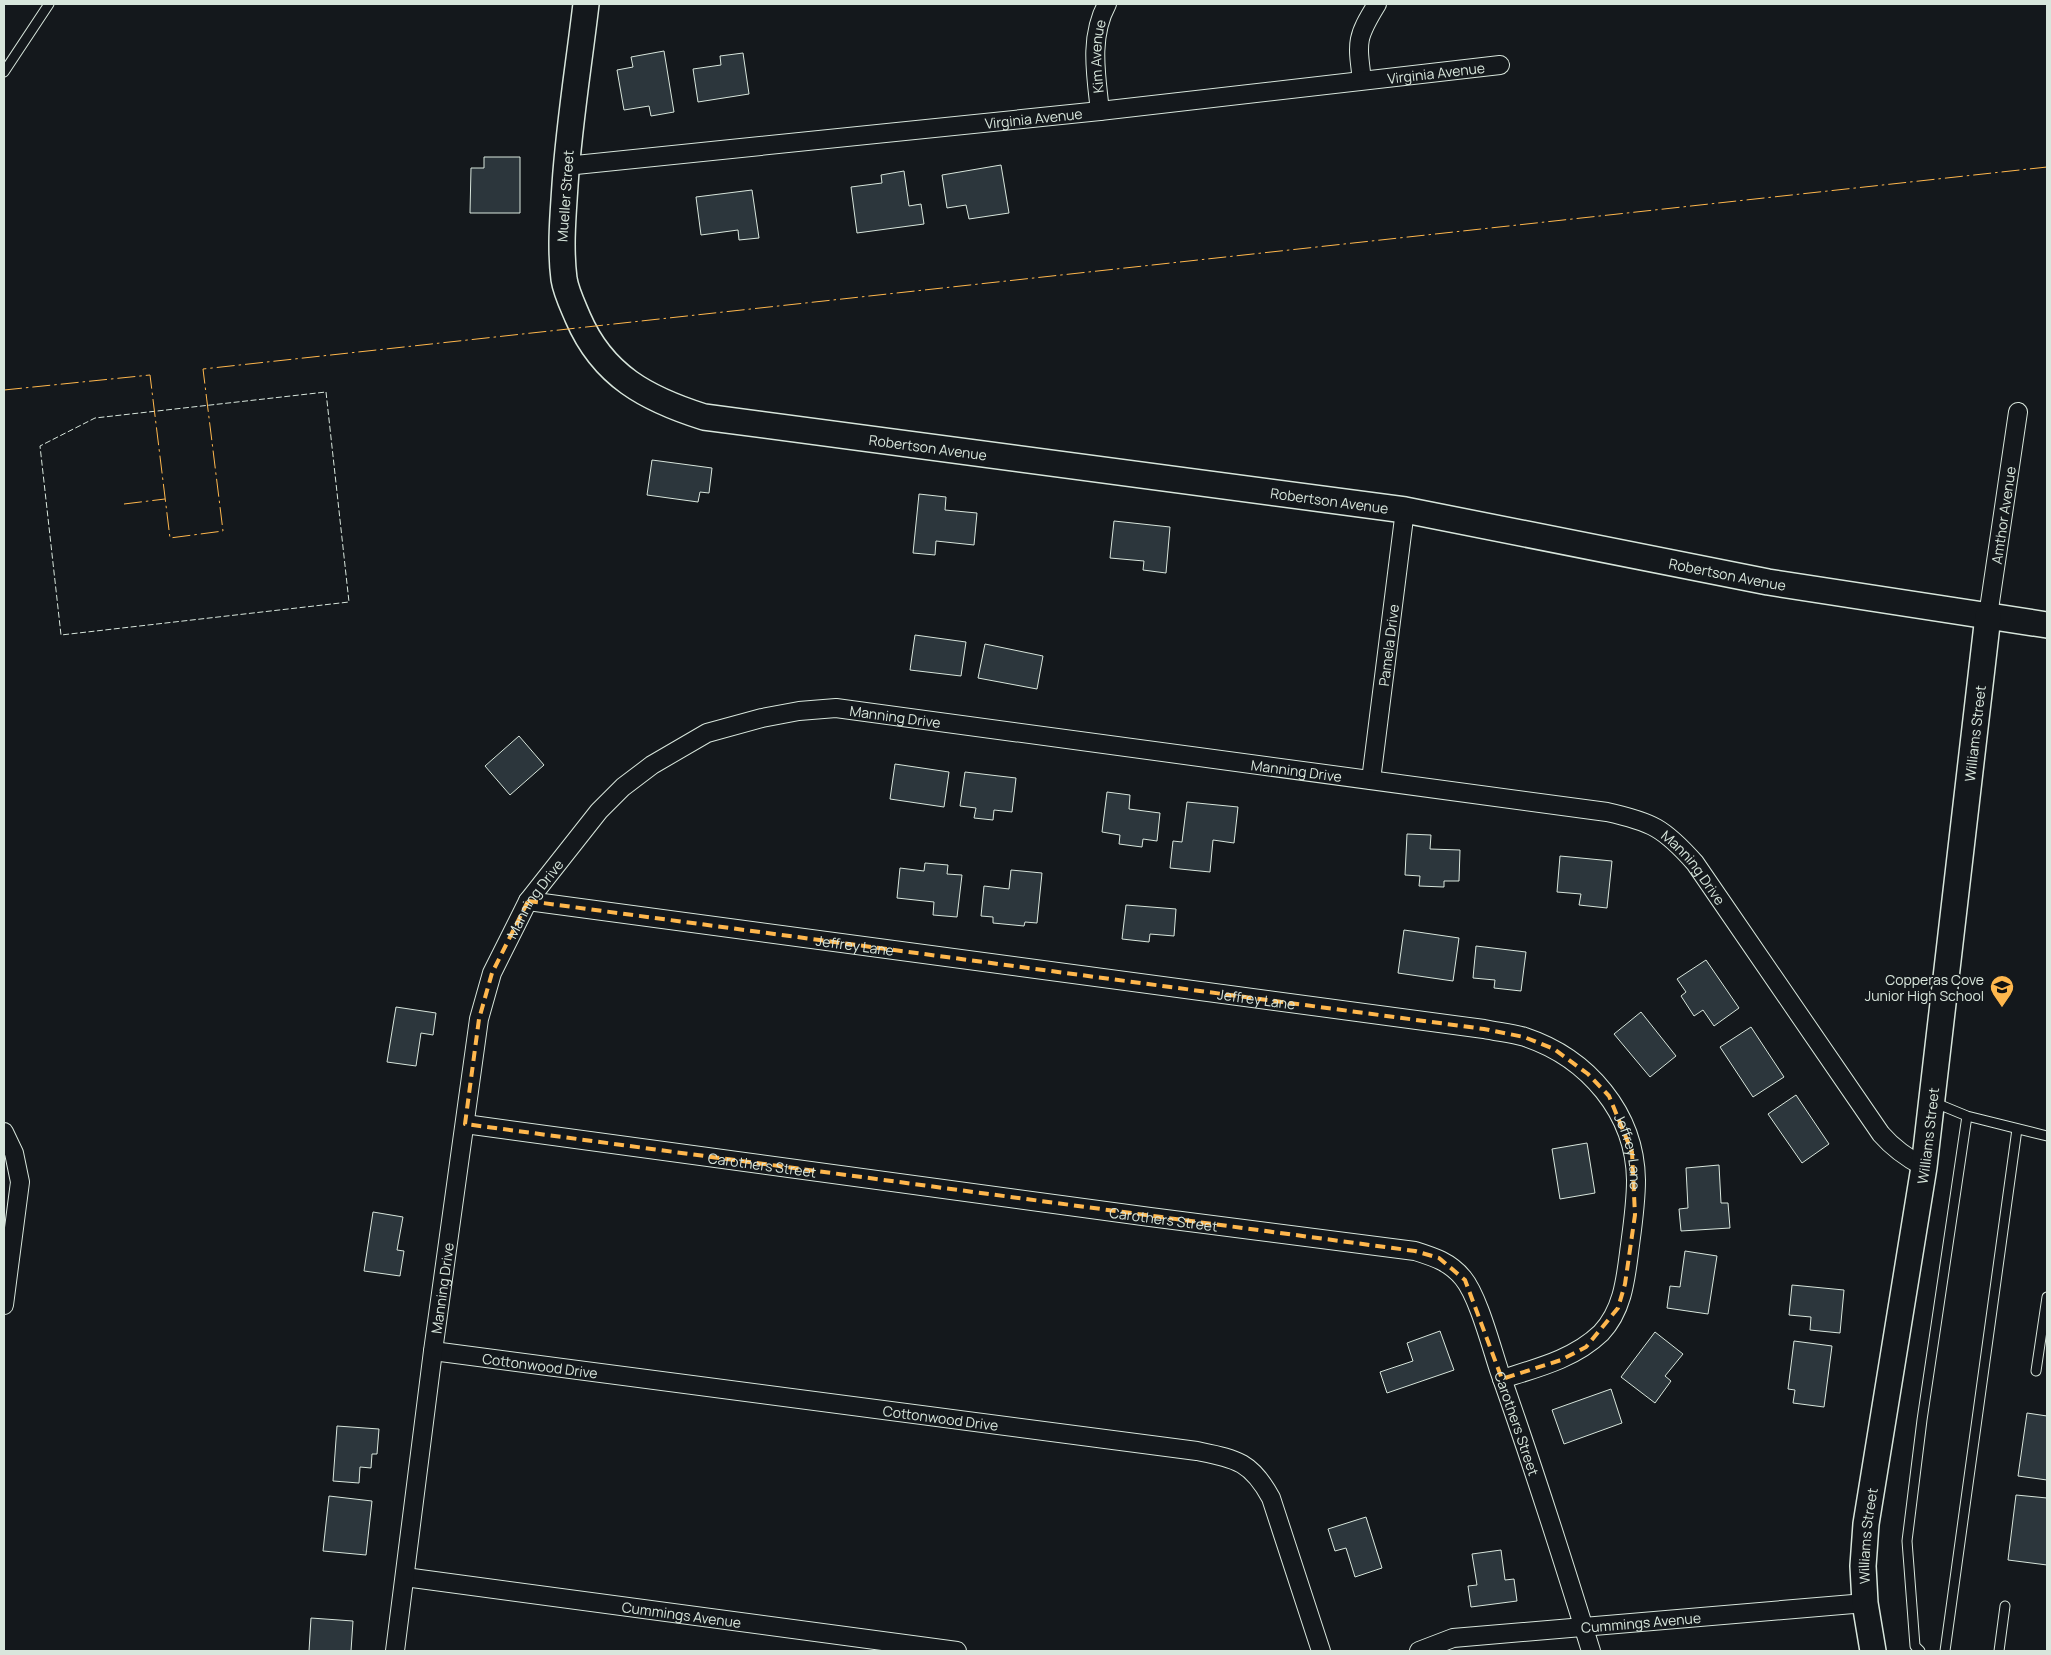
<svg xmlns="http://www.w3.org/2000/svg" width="2051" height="1655" font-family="Manrope,sans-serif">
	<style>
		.building { fill: #2c363c; stroke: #d8e6dc }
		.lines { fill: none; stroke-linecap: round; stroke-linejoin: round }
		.lane-casing { stroke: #d8e6dc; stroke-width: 11 }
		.street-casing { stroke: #d8e6dc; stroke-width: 20 }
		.secondary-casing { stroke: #d8e6dc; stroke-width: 28 }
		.lane { stroke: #14181c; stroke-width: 9 }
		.street { stroke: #14181c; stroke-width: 18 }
		.secondary { stroke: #14181c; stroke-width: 25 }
		.fence { stroke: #d8e6dc; stroke-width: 1; stroke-dasharray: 6 2.5; stroke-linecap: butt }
		.power { stroke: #ffb74d; stroke-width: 1; stroke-dasharray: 18 4 2.5 4; stroke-linecap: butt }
		.marked { fill: none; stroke: #ffb74d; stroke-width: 4; stroke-dasharray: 10 6; stroke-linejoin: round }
		.labels { text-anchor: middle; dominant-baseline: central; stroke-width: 4; stroke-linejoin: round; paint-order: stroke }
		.street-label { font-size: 14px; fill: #d8e6dc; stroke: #14181c }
		.poi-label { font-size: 14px; fill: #d8e6dc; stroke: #14181c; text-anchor: end }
	</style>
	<rect width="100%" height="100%" fill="#14181c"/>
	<path class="building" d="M664,51L674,112L651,116L649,106L624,110L617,70L633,67L631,57Z
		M743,53L749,94L698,102L693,69L721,65L720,56Z
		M484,157H520V213H470L471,168H484Z
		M1001,165L1009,213L969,219L966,205L947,208L942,175Z
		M904,171L909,206L921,204L924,224L857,233L851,187L882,183L881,175Z
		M752,190L759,238L739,240L738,230L701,235L696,197Z
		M652,460L712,468L709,493L700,492L698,502L647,495Z
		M919,494L946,497L945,510L977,513L974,545L936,541L935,555L913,553Z
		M1114,521L1170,527L1166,573L1143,570L1144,561L1110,558Z
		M915,635L966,642L961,676L910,670Z
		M985,644L1043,656L1037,689L978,678Z
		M519,736L544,765L510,795L485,766Z
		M895,764L949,772L944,807L890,799Z
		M965,772L1016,778L1012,812L994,810L993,820L974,818L976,808L960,806Z
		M1107,792L1130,795L1129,809L1160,813L1157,841L1143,839L1142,847L1119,844L1120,835L1102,832Z
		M1187,802L1238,807L1234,843L1213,840L1210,872L1170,868L1173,841L1182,842Z
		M1407,834L1431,835L1430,849L1460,850L1459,881H1444V887L1419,886L1420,876L1405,875Z
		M1560,856L1612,861L1607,908L1579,905L1581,894L1557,892Z
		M925,863L948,865L947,874L962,875L957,917L933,915L934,902L897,898L900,868L924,871Z
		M1011,870L1042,873L1037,923L1025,922L1024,926L993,923V917L981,916L984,886L1009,889Z
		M1126,905L1176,909L1174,936L1150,934L1149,942L1122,939Z
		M1404,930L1459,938L1453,981L1398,973Z
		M1476,946L1526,952L1521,991L1494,988L1495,980L1473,978Z
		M1706,960L1739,1008L1714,1026L1703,1010L1694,1016L1681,996L1686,992L1677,979Z
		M396,1007L436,1013L433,1035L421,1033L416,1066L387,1062Z
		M1641,1012L1676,1056L1650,1077L1614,1034Z
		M1751,1027L1784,1077L1753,1097L1720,1047Z
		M1796,1095L1829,1144L1802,1163L1768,1114Z
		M1587,1143L1595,1193L1560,1199L1552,1149Z
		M1719,1165L1721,1203H1728L1730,1228L1681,1231L1679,1209L1688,1208L1686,1168Z
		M373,1212L403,1217L397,1250L404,1251L400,1276L364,1271Z
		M1685,1251L1717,1256L1708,1314L1667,1308L1670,1286L1680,1287Z
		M1792,1285L1844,1290L1840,1333L1810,1330L1811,1317L1789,1315Z
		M1440,1331L1454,1370L1387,1393L1380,1372L1413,1361L1407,1343Z
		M1655,1332L1683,1354L1665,1376L1671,1381L1655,1403L1621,1377Z
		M1794,1341L1832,1346L1824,1407L1793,1403L1795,1390L1788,1389Z
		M1611,1389L1622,1423L1564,1444L1552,1410Z
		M2027,1413L2047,1416V1480L2018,1476Z
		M337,1426L379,1429L377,1454H372L371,1468L360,1467L359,1483L333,1481Z
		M2016,1495L2047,1498V1565L2008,1560Z
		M329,1496L372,1501L366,1555L323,1551Z
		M1366,1517L1382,1568L1355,1577L1346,1548L1335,1551L1328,1529Z
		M1501,1550L1505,1580L1514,1579L1517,1601L1471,1607L1468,1586L1477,1585L1472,1554Z
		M311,1618L353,1621L351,1651H309Z"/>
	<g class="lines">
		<g class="lane-casing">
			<path id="lane" d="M4,72L49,4
				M1933,1102L1967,1116L2047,1136
				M2036,1371L2047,1297
				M1920,1651L1915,1646L1907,1541L1922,1420L1967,1116
				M1945,1651L2017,1129
				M1999,1651L2005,1606"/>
		</g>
		<g class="street-casing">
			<g id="street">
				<path d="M1362,80C1357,41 1356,38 1377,4"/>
				<path id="s1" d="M1100,111C1096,75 1089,37 1107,4"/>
				<path id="s2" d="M566,166L1100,111L1500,65"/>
				<path id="s3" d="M1988,616L2018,412"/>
				<path id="s4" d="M1371,780L1405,510"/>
				<path id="s5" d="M528,901L1484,1029C1498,1032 1512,1033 1525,1037C1588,1058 1635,1113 1636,1180C1636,1202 1633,1223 1630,1245C1626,1275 1624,1309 1601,1333C1574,1359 1537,1368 1502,1379"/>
				<path id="s6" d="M465,1124L1150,1217L1415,1251C1434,1257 1450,1262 1463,1278C1478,1296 1491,1346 1499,1370C1532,1463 1562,1557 1591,1651"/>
				<path d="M4,1132L14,1153L20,1182L4,1305"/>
				<path id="s7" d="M433,1351L1197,1451C1236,1459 1251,1461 1271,1498L1321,1651"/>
				<path id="s8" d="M405,1577L957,1651"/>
				<path id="s9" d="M395,1651L433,1351L479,1019L492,973L528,901L599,811L623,787L652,765L707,733L762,718L799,711L836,708L1607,812C1652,822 1664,828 1695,863L1881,1134C1894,1149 1907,1158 1924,1167"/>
				<path id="s10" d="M1419,1651L1453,1638L1865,1603"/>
			</g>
		</g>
		<g class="secondary-casing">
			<g id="secondary">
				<path id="s11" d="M586,4C579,64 569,124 565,185C563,216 560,247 564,279C566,292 573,306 578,318C603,376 647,399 704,417L1405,510L1768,582L2047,625"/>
				<path id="s12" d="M1873,1651L1865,1603L1863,1566L1866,1524L1924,1167L1988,616"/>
			</g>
		</g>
		<use href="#lane" class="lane"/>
		<use href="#street" class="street"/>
		<use href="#secondary" class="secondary"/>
		<path class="fence" d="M326,392L349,602L61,635L40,446L95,418Z"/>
		<path class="power" d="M4,390L150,375L170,538L223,531L203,369L2047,167
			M124,504L165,499"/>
	</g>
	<path class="marked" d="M528,901L1484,1029L1524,1037L1554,1049L1588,1074L1609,1096L1632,1152L1635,1215L1625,1284L1618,1308L1586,1347L1561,1360L1502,1379L1465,1280L1439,1258L1415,1251L465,1124L479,1019L492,973Z"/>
	<defs>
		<g id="school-pin" transform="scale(1.25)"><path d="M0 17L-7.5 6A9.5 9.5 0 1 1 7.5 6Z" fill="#ffb74d" stroke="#14181c"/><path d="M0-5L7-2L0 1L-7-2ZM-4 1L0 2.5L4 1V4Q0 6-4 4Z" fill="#111"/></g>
	</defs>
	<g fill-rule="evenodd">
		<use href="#school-pin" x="2002" y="987"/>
	</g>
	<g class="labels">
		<g class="street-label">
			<text stroke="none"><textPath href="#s1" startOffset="55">Kim Avenue</textPath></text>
			<text stroke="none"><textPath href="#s2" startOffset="875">Virginia Avenue</textPath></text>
			<text stroke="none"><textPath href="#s2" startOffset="470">Virginia Avenue</textPath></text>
			<text transform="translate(565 196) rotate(-86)">Mueller Street</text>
			<text stroke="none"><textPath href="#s11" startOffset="710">Robertson Avenue</textPath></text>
			<text stroke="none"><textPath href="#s11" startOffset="1115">Robertson Avenue</textPath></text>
			<text stroke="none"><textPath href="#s3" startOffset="102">Amthor Avenue</textPath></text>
			<text stroke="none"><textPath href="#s11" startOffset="1520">Robertson Avenue</textPath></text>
			<text stroke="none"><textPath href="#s4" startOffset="136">Pamela Drive</textPath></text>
			<text stroke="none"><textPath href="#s9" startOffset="1206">Manning Drive</textPath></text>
			<text stroke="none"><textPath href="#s12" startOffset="926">Williams Street</textPath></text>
			<text stroke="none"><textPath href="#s9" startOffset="1611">Manning Drive</textPath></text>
			<text stroke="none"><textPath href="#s9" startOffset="2031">Manning Drive</textPath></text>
			<text stroke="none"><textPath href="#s9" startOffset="771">Manning Drive</textPath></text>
			<text stroke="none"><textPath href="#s5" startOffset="330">Jeffrey Lane</textPath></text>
			<text stroke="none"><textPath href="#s5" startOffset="735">Jeffrey Lane</textPath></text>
			<text stroke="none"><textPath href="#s12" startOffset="521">Williams Street</textPath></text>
			<text stroke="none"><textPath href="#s5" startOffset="1170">Jeffrey Lane</textPath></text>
			<text stroke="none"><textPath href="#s6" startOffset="300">Carothers Street</textPath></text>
			<text stroke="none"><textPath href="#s6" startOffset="705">Carothers Street</textPath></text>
			<text stroke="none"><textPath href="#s9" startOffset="366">Manning Drive</textPath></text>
			<text stroke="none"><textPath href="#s7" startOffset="108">Cottonwood Drive</textPath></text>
			<text stroke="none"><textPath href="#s7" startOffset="512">Cottonwood Drive</textPath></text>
			<text stroke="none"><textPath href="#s6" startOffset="1170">Carothers Street</textPath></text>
			<text stroke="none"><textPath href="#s12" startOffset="116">Williams Street</textPath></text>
			<text stroke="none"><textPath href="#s8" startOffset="279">Cummings Avenue</textPath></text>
			<text stroke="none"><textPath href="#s10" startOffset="225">Cummings Avenue</textPath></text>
		</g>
		<g class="poi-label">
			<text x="1984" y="979">Copperas Cove<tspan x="1984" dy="16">Junior High School</tspan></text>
		</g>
	</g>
	<rect width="2051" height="1655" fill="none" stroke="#d8e6dc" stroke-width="10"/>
</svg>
